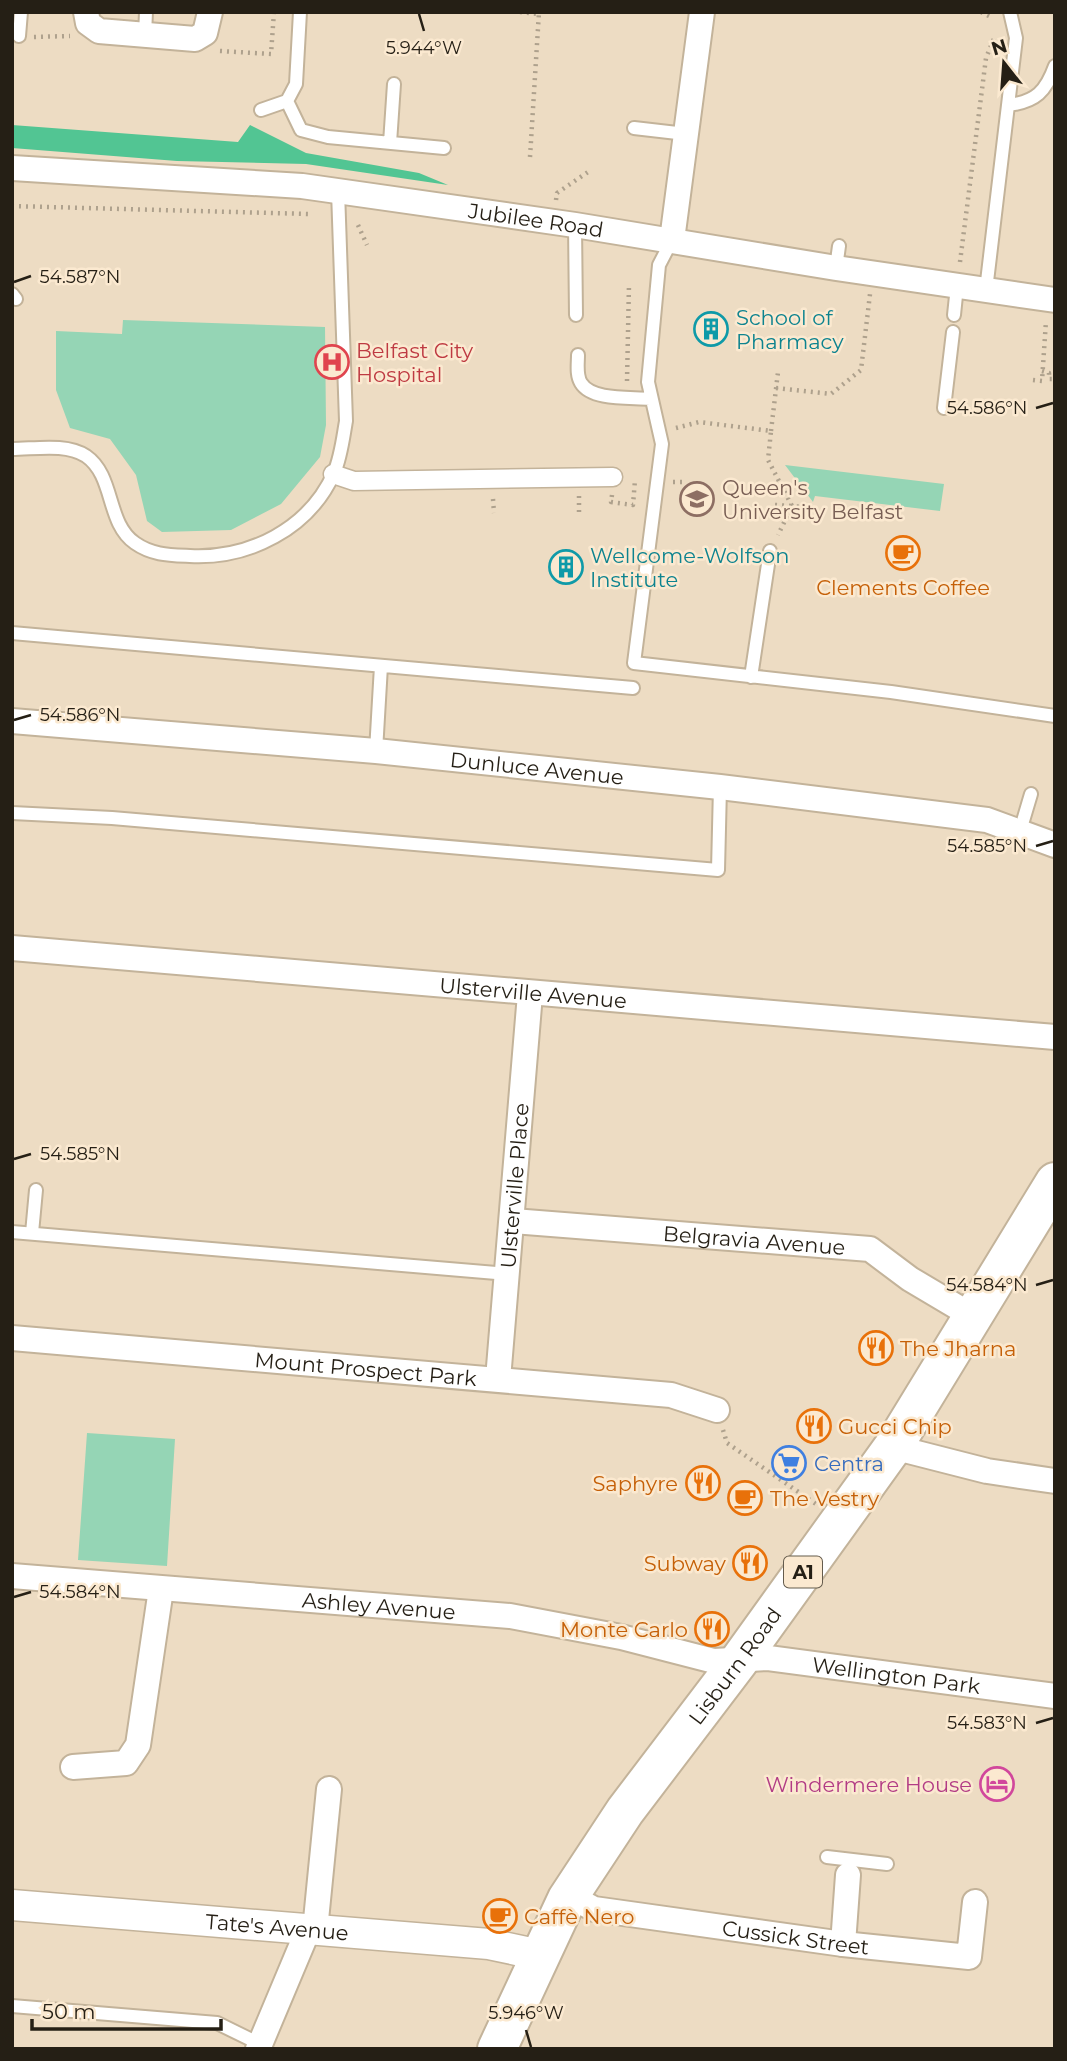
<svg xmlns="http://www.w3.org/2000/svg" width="1067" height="2061" font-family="Montserrat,sans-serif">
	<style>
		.green { fill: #95d5b5 }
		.forest { fill: #52c593 }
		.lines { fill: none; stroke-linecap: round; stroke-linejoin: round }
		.service-casing { stroke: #c3b39a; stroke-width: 16 }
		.pedestrian-casing { stroke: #c3b39a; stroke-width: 21 }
		.minor-casing { stroke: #c3b39a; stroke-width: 28 }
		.tertiary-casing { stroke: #c3b39a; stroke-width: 33 }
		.primary-casing { stroke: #c3b39a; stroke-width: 42 }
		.path { stroke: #aea18d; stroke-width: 4.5; stroke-dasharray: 2 5; stroke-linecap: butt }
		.service { stroke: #fff; stroke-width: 12 }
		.pedestrian { stroke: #fff; stroke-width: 18 }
		.minor { stroke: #fff; stroke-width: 24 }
		.tertiary { stroke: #fff; stroke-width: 30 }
		.primary { stroke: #fff; stroke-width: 38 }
		.ticks { fill: none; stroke: #251f15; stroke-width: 2.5 }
		.labels { text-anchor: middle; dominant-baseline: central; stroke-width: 5; stroke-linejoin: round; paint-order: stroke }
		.shield { fill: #fbe9d0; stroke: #655c4d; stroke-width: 2 }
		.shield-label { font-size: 19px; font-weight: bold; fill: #251f15 }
		.street-label { font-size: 21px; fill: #251f15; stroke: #fbe9d0 }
		.culture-label { font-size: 21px; fill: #0d838f; stroke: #fbe9d0; text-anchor: start }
		.health-label { font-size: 21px; fill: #be3a42; stroke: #fbe9d0; text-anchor: start }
		.education-label { font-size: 21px; fill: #785e54; stroke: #fbe9d0; text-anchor: start }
		.food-label { font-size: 21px; fill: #c56008; stroke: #fbe9d0; text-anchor: start }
		.shop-label { font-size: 21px; fill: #366cbe; stroke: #fbe9d0; text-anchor: start }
		.hotel-label { font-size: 21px; fill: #b23c85; stroke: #fbe9d0; text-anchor: end }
		.ticks-label { font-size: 18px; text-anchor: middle; fill: #251f15; stroke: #fbe9d0; stroke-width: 5; stroke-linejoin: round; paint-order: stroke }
	</style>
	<rect width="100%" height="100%" fill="#eddcc3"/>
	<path class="green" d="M123,320L325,327L326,425L320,457L281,504L231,530L162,532L147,521L136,475L110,439L70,428L56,390V331L122,334Z
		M785,465L944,484L940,511L815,496L813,502Z
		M87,1433L175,1439L167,1566L78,1560Z"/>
	<path class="forest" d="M12,125L238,142L250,125L306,153L419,173L448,185L306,164L177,161L12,148Z"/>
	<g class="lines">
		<g class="service-casing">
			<path id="service" d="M145,35L146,12
				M19,36L21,12
				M287,101L301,130L328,137L444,148
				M1008,105C1036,102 1046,91 1055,66
				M261,110L287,101L296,84L300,12
				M634,128L686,134
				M390,143L394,84
				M575,225L576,315
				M672,240L659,265L648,382L662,444L634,663L891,692L1055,716
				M836,268L839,246
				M986,290L1016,38L1010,12
				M12,294L16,299
				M954,315L957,286
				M578,355C578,364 576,375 581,383C592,401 631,397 650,399
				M944,408L953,332
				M12,449C35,449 66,443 86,456C115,476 106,523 135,543C152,555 169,555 190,556C249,559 309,529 334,473C341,457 343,438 346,421L338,191
				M12,633L633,688
				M751,677L770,551
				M376,751L381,666
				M12,813L112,818L718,870L720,787
				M1020,831L1031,794
				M12,1232L508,1274
				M32,1233L36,1190
				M827,1857L887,1864
				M12,2006L217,2023L260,2044"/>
		</g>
		<g class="pedestrian-casing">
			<path id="pedestrian" d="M333,474L354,481L613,477"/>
		</g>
		<g class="minor-casing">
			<g id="minor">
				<path d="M86,12L88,23L99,31L195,39L205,33L210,12"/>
				<path id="s1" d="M12,168L302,186L575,225L836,268L1055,300"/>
				<path d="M672,240L702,12"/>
				<path id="s2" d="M12,721L376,751L720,787L987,820L1055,845"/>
				<path id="s3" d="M12,948L1055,1037"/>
				<path id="s4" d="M513,1221L870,1249L910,1279L974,1317"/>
				<path id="s5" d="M12,1338L671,1395L717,1410"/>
				<path id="s6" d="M498,1379L530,994"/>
				<path d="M893,1447L987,1471L1055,1481"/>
				<path id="s7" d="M12,1576L510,1616L621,1637L714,1661L768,1658L1055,1696"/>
				<path d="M73,1767L126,1763L138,1745L161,1589"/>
				<path id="s8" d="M570,1896L594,1909L843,1944L969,1957L975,1902"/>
				<path d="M315,1930L329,1789"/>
				<path d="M843,1944L848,1875"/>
				<path d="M258,2049L308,1930"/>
			</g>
		</g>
		<g class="tertiary-casing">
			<g id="tertiary">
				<path id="s9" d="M12,1905L489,1944L540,1955"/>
			</g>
		</g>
		<g class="primary-casing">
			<g id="primary">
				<path id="s10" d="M497,2049L567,1899L625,1811L739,1661L893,1447L1055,1182"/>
			</g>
		</g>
		<path class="path" d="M520,12L539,14
			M981,12L993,18
			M34,37L70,36
			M220,51L271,54L274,12
			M530,157L539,12
			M556,200L557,193L588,172
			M12,206L309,214
			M358,225L367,245
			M960,262L986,58L995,36
			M1042,371L1049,373V379H1055
			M1033,380L1042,381L1046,321
			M627,381L629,284
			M776,388L831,394L861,370L870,294
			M676,428L699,422L771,431L768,460L792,506L815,508
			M771,431L778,372
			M673,482H685
			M612,495L611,502L633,505L635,480
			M493,499L494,513
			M775,505L792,506L778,535
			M579,512V495
			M723,1430L727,1443L816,1504"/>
		<use href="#service" class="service"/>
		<use href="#pedestrian" class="pedestrian"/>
		<use href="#minor" class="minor"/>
		<use href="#tertiary" class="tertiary"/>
		<use href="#primary" class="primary"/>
	</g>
	<path class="ticks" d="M419,14L424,31M14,282L31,276M1036,408L1053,403M14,720L31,715M1036,846L1053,841M14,1159L31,1154M1036,1285L1053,1280M14,1597L31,1592M1036,1723L1053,1718M526,2030L531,2047"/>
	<defs>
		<g id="building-ring" transform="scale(1.75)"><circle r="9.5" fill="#fbe9d0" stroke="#0f9aa8" stroke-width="1.5"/><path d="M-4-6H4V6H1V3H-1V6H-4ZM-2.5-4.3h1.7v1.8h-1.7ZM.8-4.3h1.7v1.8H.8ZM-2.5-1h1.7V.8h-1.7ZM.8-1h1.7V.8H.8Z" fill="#0f9aa8"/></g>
		<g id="hospital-ring" transform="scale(1.75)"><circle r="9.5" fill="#fbe9d0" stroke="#e0444e" stroke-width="1.5"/><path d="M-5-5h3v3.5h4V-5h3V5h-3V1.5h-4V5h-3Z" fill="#e0444e"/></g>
		<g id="university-ring" transform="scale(1.75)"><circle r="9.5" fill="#fbe9d0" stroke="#8d6e63" stroke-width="1.5"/><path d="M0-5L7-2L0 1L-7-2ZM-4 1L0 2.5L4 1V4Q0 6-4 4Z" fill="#8d6e63"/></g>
		<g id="cafe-ring" transform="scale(1.75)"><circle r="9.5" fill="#fbe9d0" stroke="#e8710a" stroke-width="1.5"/><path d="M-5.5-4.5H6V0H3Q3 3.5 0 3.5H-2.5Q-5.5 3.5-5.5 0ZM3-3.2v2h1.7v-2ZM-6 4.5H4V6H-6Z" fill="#e8710a"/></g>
		<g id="restaurant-ring" transform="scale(1.75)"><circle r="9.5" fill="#fbe9d0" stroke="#e8710a" stroke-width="1.5"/><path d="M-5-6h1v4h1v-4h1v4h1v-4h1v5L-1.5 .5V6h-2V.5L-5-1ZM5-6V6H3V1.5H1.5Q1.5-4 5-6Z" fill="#e8710a"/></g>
		<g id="supermarket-ring" transform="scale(1.75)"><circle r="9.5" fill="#fbe9d0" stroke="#3f7fe0" stroke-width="1.5"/><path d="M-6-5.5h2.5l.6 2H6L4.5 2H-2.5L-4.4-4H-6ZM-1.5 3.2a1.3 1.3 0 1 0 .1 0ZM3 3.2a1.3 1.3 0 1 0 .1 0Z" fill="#3f7fe0"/></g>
		<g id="hotel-ring" transform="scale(1.75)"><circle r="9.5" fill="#fbe9d0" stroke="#d1479c" stroke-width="1.5"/><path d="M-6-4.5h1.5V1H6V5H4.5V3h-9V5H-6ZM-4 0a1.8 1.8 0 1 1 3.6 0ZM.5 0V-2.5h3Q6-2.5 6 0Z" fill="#d1479c"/></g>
	</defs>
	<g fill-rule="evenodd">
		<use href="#building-ring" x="711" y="329"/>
		<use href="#hospital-ring" x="332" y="362"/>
		<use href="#university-ring" x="697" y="499"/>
		<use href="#cafe-ring" x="903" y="553"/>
		<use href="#building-ring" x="566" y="567"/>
		<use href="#restaurant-ring" x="876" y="1348"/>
		<use href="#restaurant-ring" x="814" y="1426"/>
		<use href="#supermarket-ring" x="789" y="1463"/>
		<use href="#restaurant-ring" x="703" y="1483"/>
		<use href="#cafe-ring" x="745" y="1498"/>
		<use href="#restaurant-ring" x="750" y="1563"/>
		<use href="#restaurant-ring" x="712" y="1629"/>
		<use href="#hotel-ring" x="997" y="1784"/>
		<use href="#cafe-ring" x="500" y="1916"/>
	</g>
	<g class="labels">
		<rect class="shield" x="784" y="1556.5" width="38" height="31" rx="5"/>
		<g class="shield-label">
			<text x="803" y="1572">A1</text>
		</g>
		<g class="street-label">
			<text stroke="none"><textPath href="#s1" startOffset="527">Jubilee Road</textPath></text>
			<text stroke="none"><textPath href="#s2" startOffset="527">Dunluce Avenue</textPath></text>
			<text stroke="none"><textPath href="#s3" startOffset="523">Ulsterville Avenue</textPath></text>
			<text stroke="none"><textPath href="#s6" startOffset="194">Ulsterville Place</textPath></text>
			<text stroke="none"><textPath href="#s4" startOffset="242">Belgravia Avenue</textPath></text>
			<text stroke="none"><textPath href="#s5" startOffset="355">Mount Prospect Park</textPath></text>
			<text stroke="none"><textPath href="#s7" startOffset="368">Ashley Avenue</textPath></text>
			<text stroke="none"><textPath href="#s10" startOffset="453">Lisburn Road</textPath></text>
			<text stroke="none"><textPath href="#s7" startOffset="892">Wellington Park</textPath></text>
			<text stroke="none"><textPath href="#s9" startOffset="266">Tate's Avenue</textPath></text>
			<text stroke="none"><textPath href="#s8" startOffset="231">Cussick Street</textPath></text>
		</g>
		<g class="culture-label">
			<text x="736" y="317">School of<tspan x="736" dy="24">Pharmacy</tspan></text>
			<text x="590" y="555">Wellcome-Wolfson<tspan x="590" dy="24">Institute</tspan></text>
		</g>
		<g class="health-label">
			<text x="356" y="350">Belfast City<tspan x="356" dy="24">Hospital</tspan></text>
		</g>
		<g class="education-label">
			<text x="722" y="487">Queen's<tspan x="722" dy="24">University Belfast</tspan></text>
		</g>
		<g class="food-label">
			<text x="903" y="587" text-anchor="middle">Clements Coffee</text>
			<text x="900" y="1348">The Jharna</text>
			<text x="838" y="1426">Gucci Chip</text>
			<text x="678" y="1483" text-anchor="end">Saphyre</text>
			<text x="770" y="1498">The Vestry</text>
			<text x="726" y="1563" text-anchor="end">Subway</text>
			<text x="688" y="1629" text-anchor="end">Monte Carlo</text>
			<text x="524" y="1916">Caffè Nero</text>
		</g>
		<g class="shop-label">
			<text x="814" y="1463">Centra</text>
		</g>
		<g class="hotel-label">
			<text x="972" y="1784">Windermere House</text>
		</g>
	</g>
	<g class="ticks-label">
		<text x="424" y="54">5.944°W</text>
		<text x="80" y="283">54.587°N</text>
		<text x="987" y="414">54.586°N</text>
		<text x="80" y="721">54.586°N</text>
		<text x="987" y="852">54.585°N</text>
		<text x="80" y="1160">54.585°N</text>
		<text x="987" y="1291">54.584°N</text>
		<text x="80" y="1598">54.584°N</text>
		<text x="987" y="1729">54.583°N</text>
		<text x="526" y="2019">5.946°W</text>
	</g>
	<rect width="1067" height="2061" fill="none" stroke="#251f15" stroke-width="28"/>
	<g transform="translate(1004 63) rotate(343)" stroke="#fbe9d0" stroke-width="5" paint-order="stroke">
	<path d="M0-5L12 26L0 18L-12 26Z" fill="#251f15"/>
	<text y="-10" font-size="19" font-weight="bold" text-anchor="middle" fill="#251f15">N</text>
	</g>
	<path d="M32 2019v10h189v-10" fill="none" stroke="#251f15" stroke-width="3.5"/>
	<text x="42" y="2019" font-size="21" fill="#251f15" stroke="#fbe9d0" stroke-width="5" paint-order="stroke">50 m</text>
</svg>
